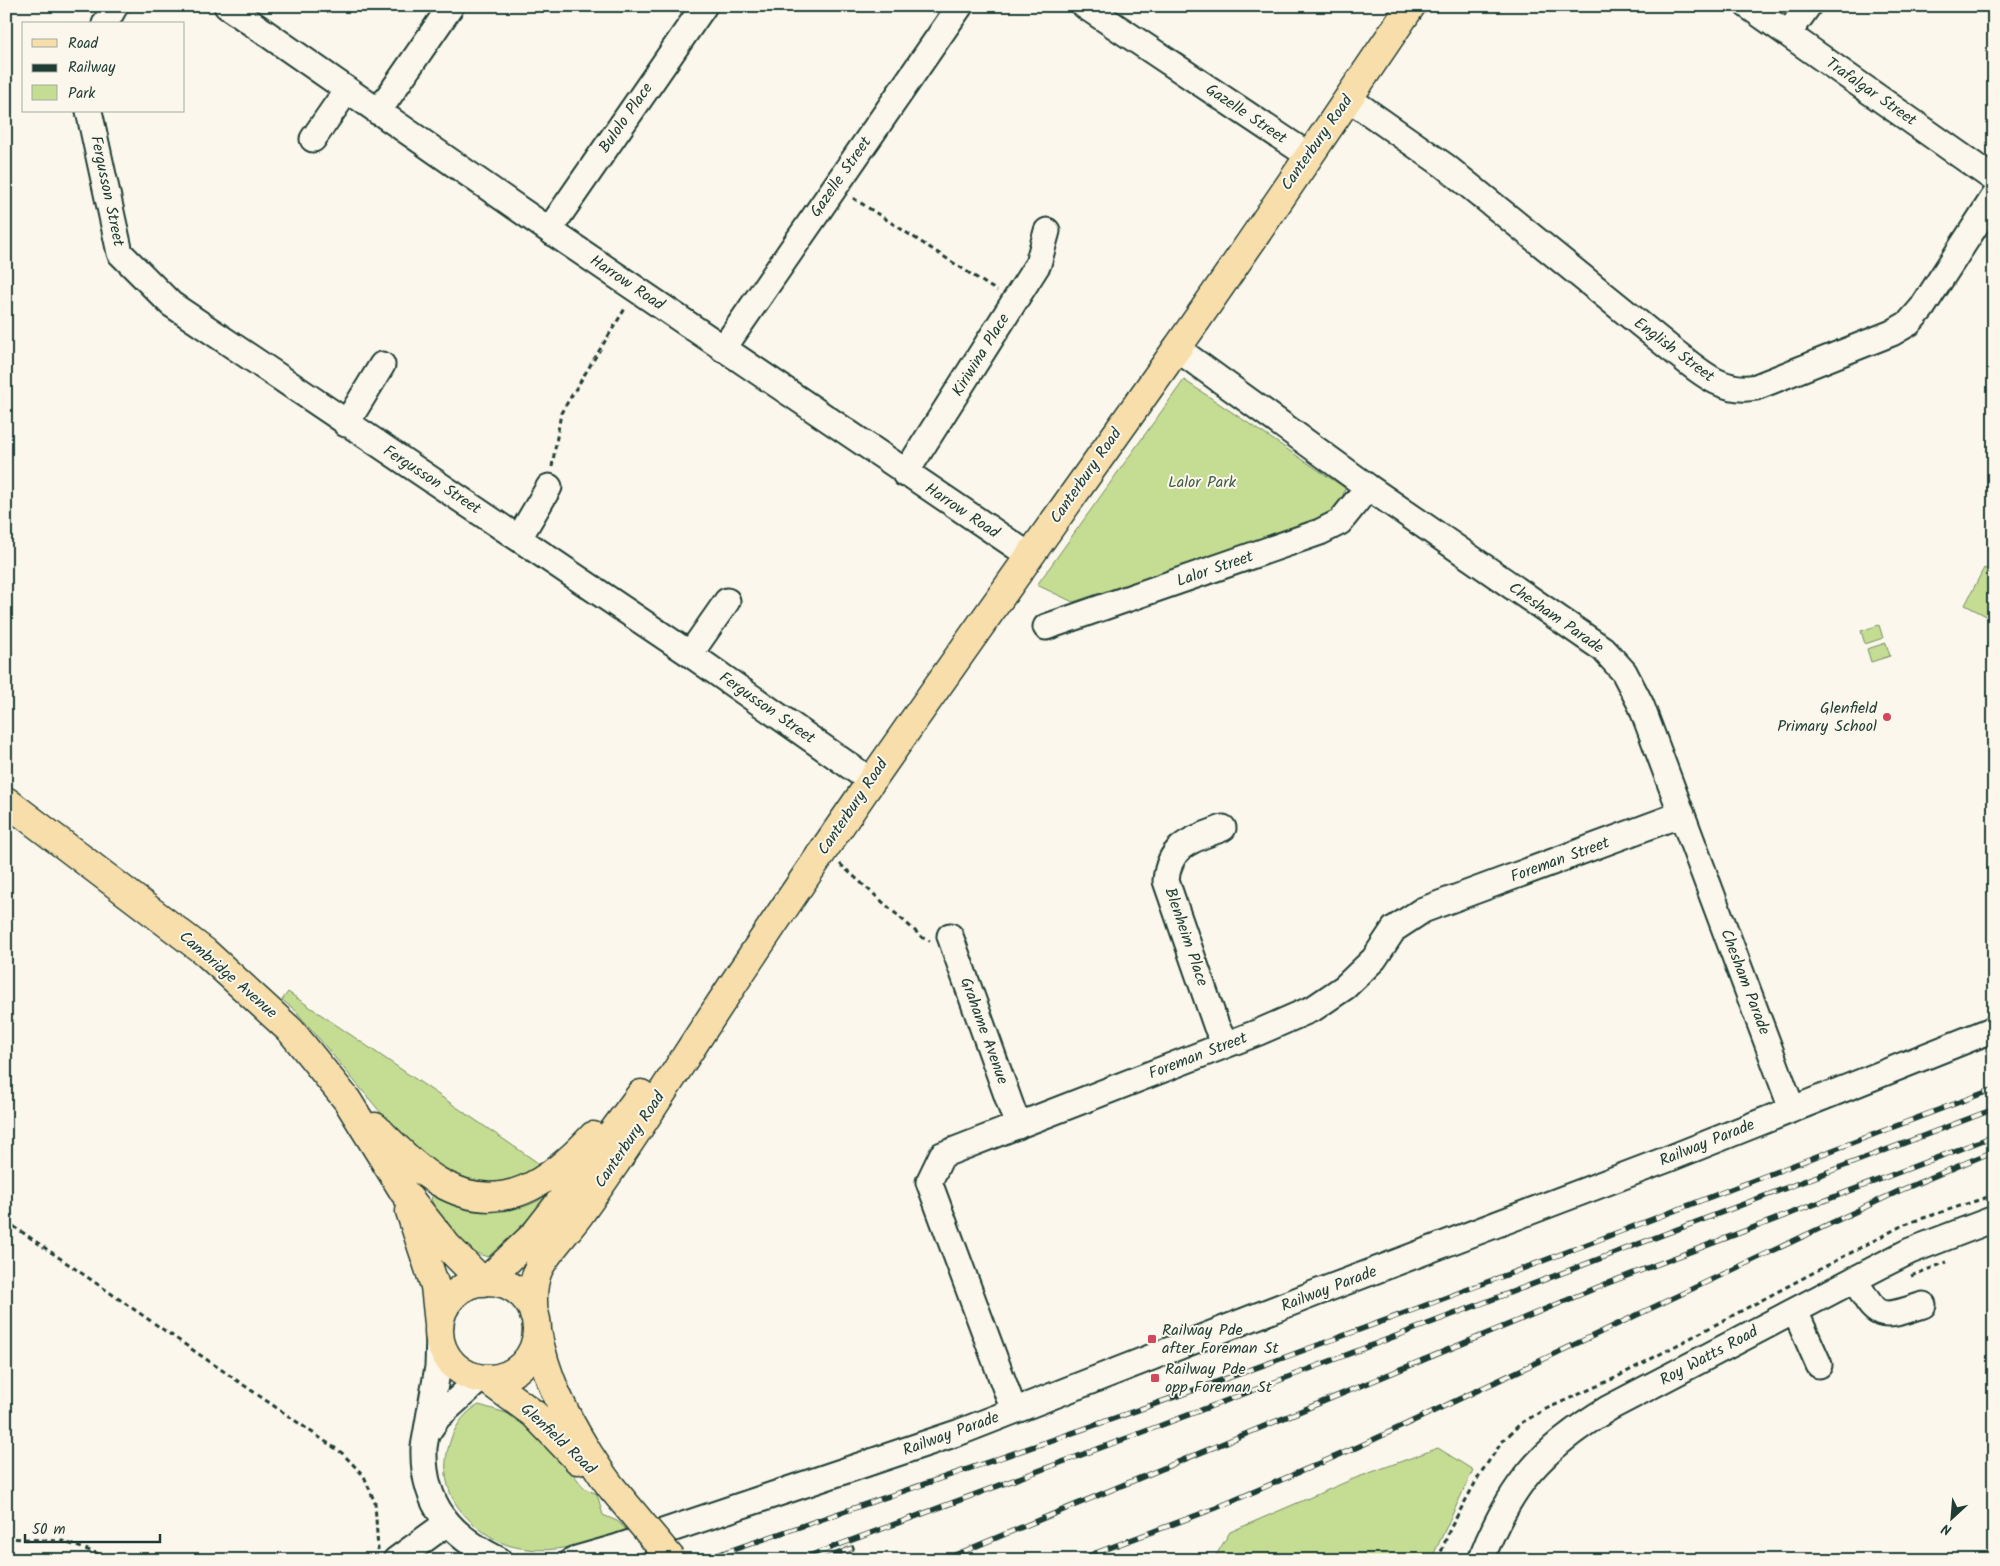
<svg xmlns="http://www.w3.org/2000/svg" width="2000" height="1566" font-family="Kalam,sans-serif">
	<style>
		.green { fill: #c5dc93; stroke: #728c64 }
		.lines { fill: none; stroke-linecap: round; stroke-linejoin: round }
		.minor-casing { stroke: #1f3d34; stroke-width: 29 }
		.major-casing { stroke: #1f3d34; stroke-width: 31 }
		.path { stroke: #1f3d34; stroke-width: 3; stroke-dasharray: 5 4; stroke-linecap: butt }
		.minor { stroke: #fbf7ec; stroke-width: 25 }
		.major { stroke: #f8deab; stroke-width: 28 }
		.rail-casing { stroke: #1f3d34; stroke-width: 5.5 }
		.rail { stroke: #fbf7ec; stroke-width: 4; stroke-dasharray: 11; stroke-linecap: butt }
		.major-bridge-casing { stroke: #1f3d34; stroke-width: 31; stroke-linecap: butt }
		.major-bridge { stroke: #f8deab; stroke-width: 28 }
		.poi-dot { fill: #d1495b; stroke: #fbf7ec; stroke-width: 2 }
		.labels { text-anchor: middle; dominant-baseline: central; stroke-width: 4; stroke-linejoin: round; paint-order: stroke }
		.street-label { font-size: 16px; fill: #1f3d34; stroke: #fbf7ec }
		.park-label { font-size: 16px; fill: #405d47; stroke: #fbf7ec }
		.poi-label { font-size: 16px; fill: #1f3d34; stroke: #fbf7ec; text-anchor: start }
	</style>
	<rect width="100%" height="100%" fill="#fbf7ec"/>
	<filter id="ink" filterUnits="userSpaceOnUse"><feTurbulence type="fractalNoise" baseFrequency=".02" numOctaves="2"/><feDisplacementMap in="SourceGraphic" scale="10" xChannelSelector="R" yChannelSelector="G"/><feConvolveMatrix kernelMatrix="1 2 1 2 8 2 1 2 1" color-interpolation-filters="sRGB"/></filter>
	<g filter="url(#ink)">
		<path class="green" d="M1184,380L1345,488C1342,505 1330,515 1315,522L1073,602L1037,585Z
			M1984,568L1994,573V620L1965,605Z
			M1879,625L1883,638L1865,644L1861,631Z
			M1886,643L1890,656L1871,662L1867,649Z
			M288,992L547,1169L515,1184H459L402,1138L295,1010L282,1000Z
			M548,1194C531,1218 510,1238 488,1257C480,1255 473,1252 466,1247C455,1239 434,1212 431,1198L434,1196C458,1206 506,1216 531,1204C537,1202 542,1198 548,1194Z
			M479,1405L510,1414L527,1426L563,1461L584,1488L597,1494L603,1515L617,1521L627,1530C587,1542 554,1557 511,1546C489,1540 457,1514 450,1492C443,1473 445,1454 452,1436C457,1424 466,1411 479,1405Z
			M1438,1448L1473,1470L1431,1560H1213L1230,1532L1353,1479Z"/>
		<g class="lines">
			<g class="minor-casing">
				<path id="minor" d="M227,6L549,230L1030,556
					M1085,6L1308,155
					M1748,6L1994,179
					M105,24L115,6
					M1788,34L1808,6
					M1348,98L1445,166L1671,349C1697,369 1721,394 1756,387L1892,333L1909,323L1922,308L1994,197
					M89,111L120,253L171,304L690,654L871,781
					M378,112L451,6
					M313,139L347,90
					M549,230L704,6
					M1176,348L1368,487L1603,649L1624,672L1641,705L1792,1109
					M723,349L960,6
					M346,424L382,365
					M905,474L1038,264L1047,231
					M519,538L549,487
					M1046,627L1320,532L1340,522L1368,487
					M690,654L727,601
					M1223,828C1192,840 1169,844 1166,881L1216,1025L1225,1045
					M950,936L1018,1126
					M1855,1279C1877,1321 1880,1319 1923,1305
					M1795,1311L1819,1365
					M439,1336L438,1367L424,1447C422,1504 450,1536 499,1560
					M1014,1411L929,1182L942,1155L1259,1032L1314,1008L1345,987L1374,959L1394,929L1423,910L1682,814
					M427,1433L438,1417L481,1378
					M396,1560L447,1523
					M573,1560L615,1548L960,1432L1316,1293L1668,1159L1994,1029
					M1481,1560C1509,1486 1542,1448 1609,1408L1886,1263L1910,1251L1994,1219"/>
			</g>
			<g class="major-casing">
				<path id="major" d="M6,801L205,952L291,1031L347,1100L404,1192L447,1246L483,1282
					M375,1127C395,1146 415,1168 439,1182C502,1219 551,1181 593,1136
					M410,1211L435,1286L439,1324
					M486,1281L535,1234L574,1184L641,1094
					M439 1330a49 49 0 1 1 98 0a49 49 0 1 1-98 0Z
					M534,1315C532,1299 532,1283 539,1268C549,1249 569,1230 582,1211C615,1166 645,1119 675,1073C833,828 1005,592 1173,354C1254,239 1332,122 1411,6
					M537,1331C545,1376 564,1414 588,1453C596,1465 603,1477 612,1488
					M486,1379L534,1414L578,1460"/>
			</g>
			<path class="path" d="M853,198L997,291
				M552,467L561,413L626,307
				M840,864L923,938L930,941
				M6,1221L342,1453L364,1476L375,1503L378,1550
				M1911,1276L1947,1262
				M6,1538L62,1541L116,1560
				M1438,1560L1450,1529L1480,1474L1502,1442L1521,1423L1546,1409L1615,1378L1905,1224L1994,1195"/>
			<use href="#minor" class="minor"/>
			<use href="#major" class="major"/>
			<g class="rail-casing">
				<path id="rail" d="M703,1560C912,1488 1121,1418 1329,1341C1551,1260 1772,1172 1994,1089
					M798,1560L1138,1434L1994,1109
					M822,1560L852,1548
					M943,1560L1608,1283L1994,1136
					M1077,1560L1216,1508L1360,1446L1899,1191L1994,1151"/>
			</g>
			<use href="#rail" class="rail"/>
			<g class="major-bridge-casing">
				<path id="major-bridge" d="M612,1488L672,1560"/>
			</g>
			<use href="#major-bridge" class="major-bridge"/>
		</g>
	</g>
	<g class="poi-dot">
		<circle cx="1887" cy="717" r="5"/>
		<rect x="1147" y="1334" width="10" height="10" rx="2.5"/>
		<rect x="1150" y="1373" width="10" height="10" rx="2.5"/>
	</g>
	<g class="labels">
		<g class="street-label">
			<text transform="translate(1871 92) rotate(35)">Trafalgar Street</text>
			<text transform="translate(1246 114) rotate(34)">Gazelle Street</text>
			<text transform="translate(626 118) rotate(-55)">Bulolo Place</text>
			<text transform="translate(1317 143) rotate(-55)">Canterbury Road</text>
			<text transform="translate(841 177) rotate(-55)">Gazelle Street</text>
			<text transform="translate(107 191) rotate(78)">Fergusson Street</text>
			<text transform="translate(627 283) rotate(34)">Harrow Road</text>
			<text transform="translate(1674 350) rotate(37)">English Street</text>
			<text transform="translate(981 355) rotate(-58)">Kiriwina Place</text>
			<text transform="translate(1086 476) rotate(-55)">Canterbury Road</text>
			<text transform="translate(432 480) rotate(33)">Fergusson Street</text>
			<text transform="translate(962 511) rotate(34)">Harrow Road</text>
			<text transform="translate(1215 569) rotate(-19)">Lalor Street</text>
			<text transform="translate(1556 618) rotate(35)">Chesham Parade</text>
			<text transform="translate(767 708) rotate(35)">Fergusson Street</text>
			<text transform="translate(853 807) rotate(-56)">Canterbury Road</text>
			<text transform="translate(1560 860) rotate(-20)">Foreman Street</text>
			<text transform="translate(1186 937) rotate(71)">Blenheim Place</text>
			<text transform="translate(228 975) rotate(41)">Cambridge Avenue</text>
			<text transform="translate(1745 982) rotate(69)">Chesham Parade</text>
			<text transform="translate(984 1031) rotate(70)">Grahame Avenue</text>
			<text transform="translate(1198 1056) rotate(-21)">Foreman Street</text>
			<text transform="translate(630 1140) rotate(-56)">Canterbury Road</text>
			<text transform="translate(1707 1143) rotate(-22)">Railway Parade</text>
			<text transform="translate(1329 1289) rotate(-21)">Railway Parade</text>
			<text transform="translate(1709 1356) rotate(-28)">Roy Watts Road</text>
			<text transform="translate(951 1434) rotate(-20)">Railway Parade</text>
			<text transform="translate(558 1439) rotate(43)">Glenfield Road</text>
		</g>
		<g class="park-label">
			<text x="1202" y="482">Lalor Park</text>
		</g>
		<g class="poi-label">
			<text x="1877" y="708" text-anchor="end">Glenfield<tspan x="1877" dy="18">Primary School</tspan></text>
			<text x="1162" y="1330">Railway Pde<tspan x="1162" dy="18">after Foreman St</tspan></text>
			<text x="1165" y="1369">Railway Pde<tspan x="1165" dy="18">opp Foreman St</tspan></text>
		</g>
	</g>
	<rect width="2000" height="1566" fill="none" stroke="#fbf7ec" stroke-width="25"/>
	<rect x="12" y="12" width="1975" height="1541" fill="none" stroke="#1f3d34" stroke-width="2" filter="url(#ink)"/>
	<rect x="22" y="22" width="162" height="90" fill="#fbf7ec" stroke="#a3ada2"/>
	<rect x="32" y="39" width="25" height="8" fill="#f8deab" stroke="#a3ada2"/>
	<text x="68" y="48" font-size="15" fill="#1f3d34">Road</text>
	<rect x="32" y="64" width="25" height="8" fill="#1f3d34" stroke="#a3ada2"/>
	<text x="68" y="72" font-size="15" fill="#1f3d34">Railway</text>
	<rect x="32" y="85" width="25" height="15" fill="#c5dc93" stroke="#a3ada2"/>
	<text x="68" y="98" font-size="15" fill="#1f3d34">Park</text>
	<g transform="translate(1952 1518) rotate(206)" stroke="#fbf7ec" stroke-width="4" paint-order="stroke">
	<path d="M0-4L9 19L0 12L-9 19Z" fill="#1f3d34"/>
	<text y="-8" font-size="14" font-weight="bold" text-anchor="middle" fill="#1f3d34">N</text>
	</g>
	<path d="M25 1534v8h135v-8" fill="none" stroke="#1f3d34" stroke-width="2.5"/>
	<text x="32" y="1534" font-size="15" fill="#1f3d34" stroke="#fbf7ec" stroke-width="4" paint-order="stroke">50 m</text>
</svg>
